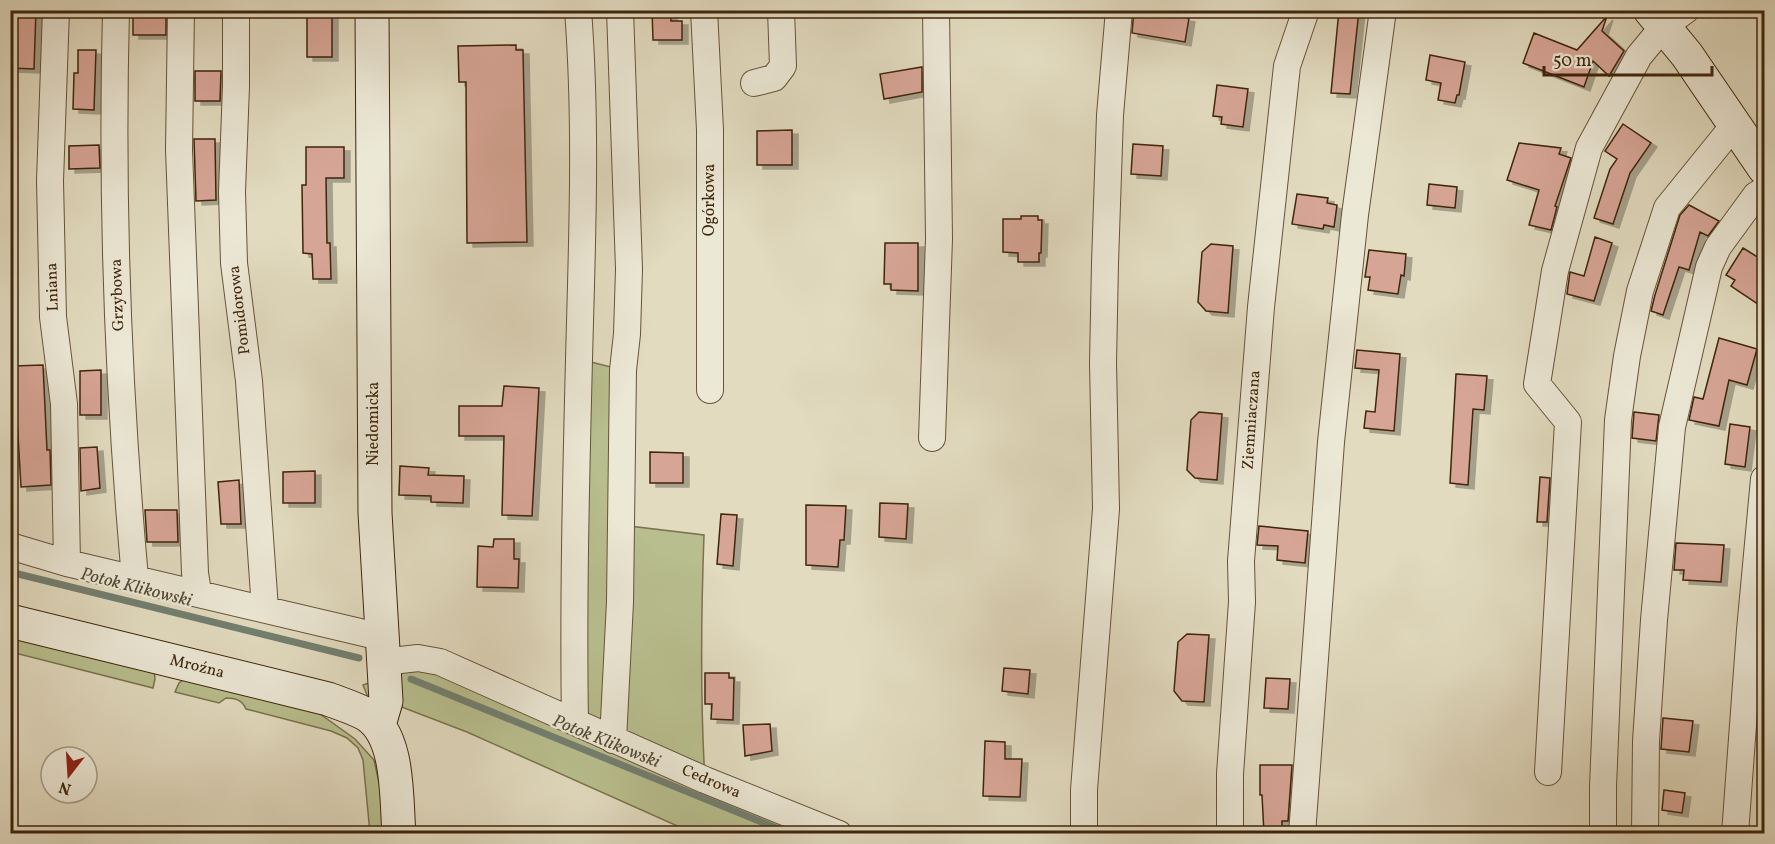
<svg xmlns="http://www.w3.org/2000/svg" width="1775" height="844" font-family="Vollkorn,serif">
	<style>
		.green { fill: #b8be8e; stroke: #7c724c; stroke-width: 1.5 }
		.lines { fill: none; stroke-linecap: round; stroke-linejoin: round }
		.stream { stroke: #737f70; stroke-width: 7 }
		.building { fill: #d7a596; stroke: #3f250a; stroke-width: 1.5; filter: url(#shadow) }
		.street-casing { stroke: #685238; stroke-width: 28 }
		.secondary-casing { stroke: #3f250a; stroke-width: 35 }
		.street { stroke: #ece8d6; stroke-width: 26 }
		.secondary { stroke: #ece8d6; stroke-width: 33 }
		.labels { text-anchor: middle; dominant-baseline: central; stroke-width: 4.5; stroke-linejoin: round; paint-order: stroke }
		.street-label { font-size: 16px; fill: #3f250a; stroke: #ece8d6 }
		.water-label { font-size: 18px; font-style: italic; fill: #544a34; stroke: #ece8d6 }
	</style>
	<defs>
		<filter id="shadow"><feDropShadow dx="6" dy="4" stdDeviation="0" flood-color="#0004"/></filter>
	</defs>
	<rect width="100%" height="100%" fill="#e2dbc0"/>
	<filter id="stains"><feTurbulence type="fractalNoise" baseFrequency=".00333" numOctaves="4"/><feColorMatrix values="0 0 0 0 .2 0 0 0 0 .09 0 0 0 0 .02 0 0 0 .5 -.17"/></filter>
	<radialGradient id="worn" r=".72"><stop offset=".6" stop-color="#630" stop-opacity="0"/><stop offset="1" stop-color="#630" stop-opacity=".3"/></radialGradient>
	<path class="green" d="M579,359L623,370L621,525L704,535C701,617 700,698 705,780L839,833H693L467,732L386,701L379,725L363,685L414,668L418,658L574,722Z
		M11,635L154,669L155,679L153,688L11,652Z
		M188,676L313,709L355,739L374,760L381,792L385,833H370L363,760L358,748L347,738L331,731L246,709C242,700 236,698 226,698L219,703L175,692L179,683Z"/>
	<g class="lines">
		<path class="stream" d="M10,572L359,658
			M411,679L791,834"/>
	</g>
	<path class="building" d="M13,10H36L34,69L11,68Z
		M133,10H166V35H133Z
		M307,10H327V14L332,13V57H307Z
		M652,10H671V21H682V40H653Z
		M1134,10H1153L1152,13L1189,18L1185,42L1132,33Z
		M1339,10H1359L1350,94L1331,93Z
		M1607,16L1602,31L1624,51L1609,76L1593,61L1584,87L1523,63L1534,33L1577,50Z
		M516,45V50H523L527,242L467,243L466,82H459L458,46Z
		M78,50H96L94,110L73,109L74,73H78Z
		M1430,55L1465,62L1459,95H1457L1455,103L1438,100L1441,83L1426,80Z
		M922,67V92L884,99L880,74Z
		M195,71H221L220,101H195Z
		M1217,85L1248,89L1243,127L1221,124L1222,117L1213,116Z
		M1623,124L1651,143L1630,173L1613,224L1594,218L1610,169L1617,159L1605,151Z
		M792,130V165H757V131Z
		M194,139H215L216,200L196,201Z
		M1519,143L1561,148L1559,154L1571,158L1555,206L1557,207L1551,230L1529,225L1539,190L1507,180Z
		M1133,144L1163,146L1161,176L1131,174Z
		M99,145L100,168L69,169V146Z
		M306,147H344V178H326L327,243H330L331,279H313L312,254L303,253L302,185H306Z
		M1429,184L1457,187L1455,208L1427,205Z
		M1297,194L1328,198L1327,203L1337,205L1334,227L1324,225L1323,229L1292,224Z
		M1689,205L1719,221L1708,236L1700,232L1689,270L1679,267L1663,315L1651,311L1655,295L1680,215Z
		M1021,216H1038V220H1042L1041,253H1039V262H1018V253L1003,252V219H1021Z
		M1595,237L1612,243L1594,301L1567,294L1570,272L1584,276Z
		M885,243H918V291L891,290V284H884Z
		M1211,244L1233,246L1228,313L1206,311L1198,302L1202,252Z
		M1743,248L1764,261V308L1731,286L1735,280L1726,275Z
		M1369,250L1406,254L1404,276L1401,275L1398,294L1368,290L1370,277H1365Z
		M1719,338L1757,349L1747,385L1729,380L1719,426L1689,420L1694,397L1703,399Z
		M1357,350L1400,354L1394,431L1364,428L1366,411L1375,412L1379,370L1355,368Z
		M43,365L47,450H50L51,485L21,487L14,366Z
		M101,370V415H80V371Z
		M1456,374L1487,376L1484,410L1473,409L1468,485L1450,483Z
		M504,386L539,388L532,516L502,515L504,436H459V406H502Z
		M1199,412L1222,414L1217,480L1195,478L1187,470L1191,420Z
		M1634,412L1659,415L1656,441L1632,438Z
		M1730,424L1750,427L1745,467L1725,464Z
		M97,447L100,488L81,491L80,448Z
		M650,452L683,453V483H650Z
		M400,466L429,468L428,475L464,476L463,503L431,502V496L399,495Z
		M315,471V503H283V472Z
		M1540,477L1550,478L1547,522H1537Z
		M239,480L241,524H221L218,482Z
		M880,503L908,504L906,539L879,537Z
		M806,505L846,506L844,540H840L838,567L806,565Z
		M145,510H177L178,542H147Z
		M721,514L737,515L733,566L717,564Z
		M1259,526L1308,531L1305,563L1277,560L1278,546L1257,545Z
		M494,539H514V559H519L518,588L477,587L478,546L493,547Z
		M1676,543L1724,545L1721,582L1683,580L1684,570H1674Z
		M1187,634L1209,635L1204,702L1182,701L1174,691L1178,642Z
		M1004,668L1030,670L1028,694L1002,691Z
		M705,673H729V678H734L733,720L711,719L712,704H705Z
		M1266,678L1290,679L1288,709L1264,708Z
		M1663,718L1693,721L1689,752L1661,749Z
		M770,724L772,751L745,756L743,725Z
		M985,741L1005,742V759H1022L1020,797L983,796Z
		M1260,765H1292L1288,821H1282V834H1264L1262,795H1260Z
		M1664,790L1685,793L1682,813L1662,810Z"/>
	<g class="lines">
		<g class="street-casing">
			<path id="street" d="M56,10L50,181L53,317L64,404L67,563
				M116,10C111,200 118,390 135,578
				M181,10L179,150L195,573L198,592
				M236,10V86L232,192L234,263L249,381L265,609
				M704,10L710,130V390
				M754,83L774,78L783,66L781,10
				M932,438L939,239L936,10
				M10,546L67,563L381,637
				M383,662L418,658L440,662L705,780L839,834
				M575,722C573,601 576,480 579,359C582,243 587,127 578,10
				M613,740L620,602L623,370L627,334L629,269L620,10
				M1548,772L1568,422L1537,384L1555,271L1589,148L1639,56L1663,27L1686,10
				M1084,834V790L1106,509L1103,363L1105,263L1110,115L1119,10
				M1230,834V774L1242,602L1241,561L1261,307L1283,103L1287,66L1306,10
				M1302,834L1331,442L1355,215L1383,10
				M1603,834V787L1618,420L1627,356L1640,291L1667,208L1735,124
				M1645,834L1646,741L1654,620L1672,427L1709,267L1718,247L1756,195L1764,190
				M1735,834L1750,630L1764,479"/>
		</g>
		<g class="secondary-casing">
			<path id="secondary" d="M372,10L375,513L386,701L379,725
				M1650,10L1687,55L1764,168
				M10,621L328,699C341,704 355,708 367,715C400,736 396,799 399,834"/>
		</g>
		<use href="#street" class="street"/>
		<use href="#secondary" class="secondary"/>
	</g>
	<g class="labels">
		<g class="street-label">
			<text transform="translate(710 200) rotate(-90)">Ogórkowa</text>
			<text transform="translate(53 287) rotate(-92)">Lniana</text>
			<text transform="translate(118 295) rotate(-92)">Grzybowa</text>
			<text transform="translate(240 310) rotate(-97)">Pomidorowa</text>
			<text transform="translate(1252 420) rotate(-86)">Ziemniaczana</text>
			<text transform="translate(374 424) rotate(-90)">Niedomicka</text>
			<text transform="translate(197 667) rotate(14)">Mroźna</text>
			<text transform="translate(711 782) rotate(23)">Cedrowa</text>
		</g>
		<g class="water-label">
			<text transform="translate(136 588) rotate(14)">Potok Klikowski</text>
			<text transform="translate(606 742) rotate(22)">Potok Klikowski</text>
		</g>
	</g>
	<rect width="1775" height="844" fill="none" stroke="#e2dbc0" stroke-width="36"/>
	<rect x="12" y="12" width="1751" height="820" fill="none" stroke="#3f250a" stroke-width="3"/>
	<rect x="18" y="18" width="1739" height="808" fill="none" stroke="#3f250a" stroke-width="1.5"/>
	<g transform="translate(69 775) rotate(197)"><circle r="28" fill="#ece8d6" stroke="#a79a84" stroke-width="1.5"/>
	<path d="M0-4.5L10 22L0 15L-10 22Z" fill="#8f2418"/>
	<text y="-9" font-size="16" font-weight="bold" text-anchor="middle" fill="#3f250a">N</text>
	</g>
	<path d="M1544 66v9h168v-9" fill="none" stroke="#3f250a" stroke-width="3"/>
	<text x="1553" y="66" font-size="18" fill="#3f250a" stroke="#ece8d6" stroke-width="4.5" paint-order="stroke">50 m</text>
	<rect width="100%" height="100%" filter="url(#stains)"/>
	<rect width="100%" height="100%" fill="url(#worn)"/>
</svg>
